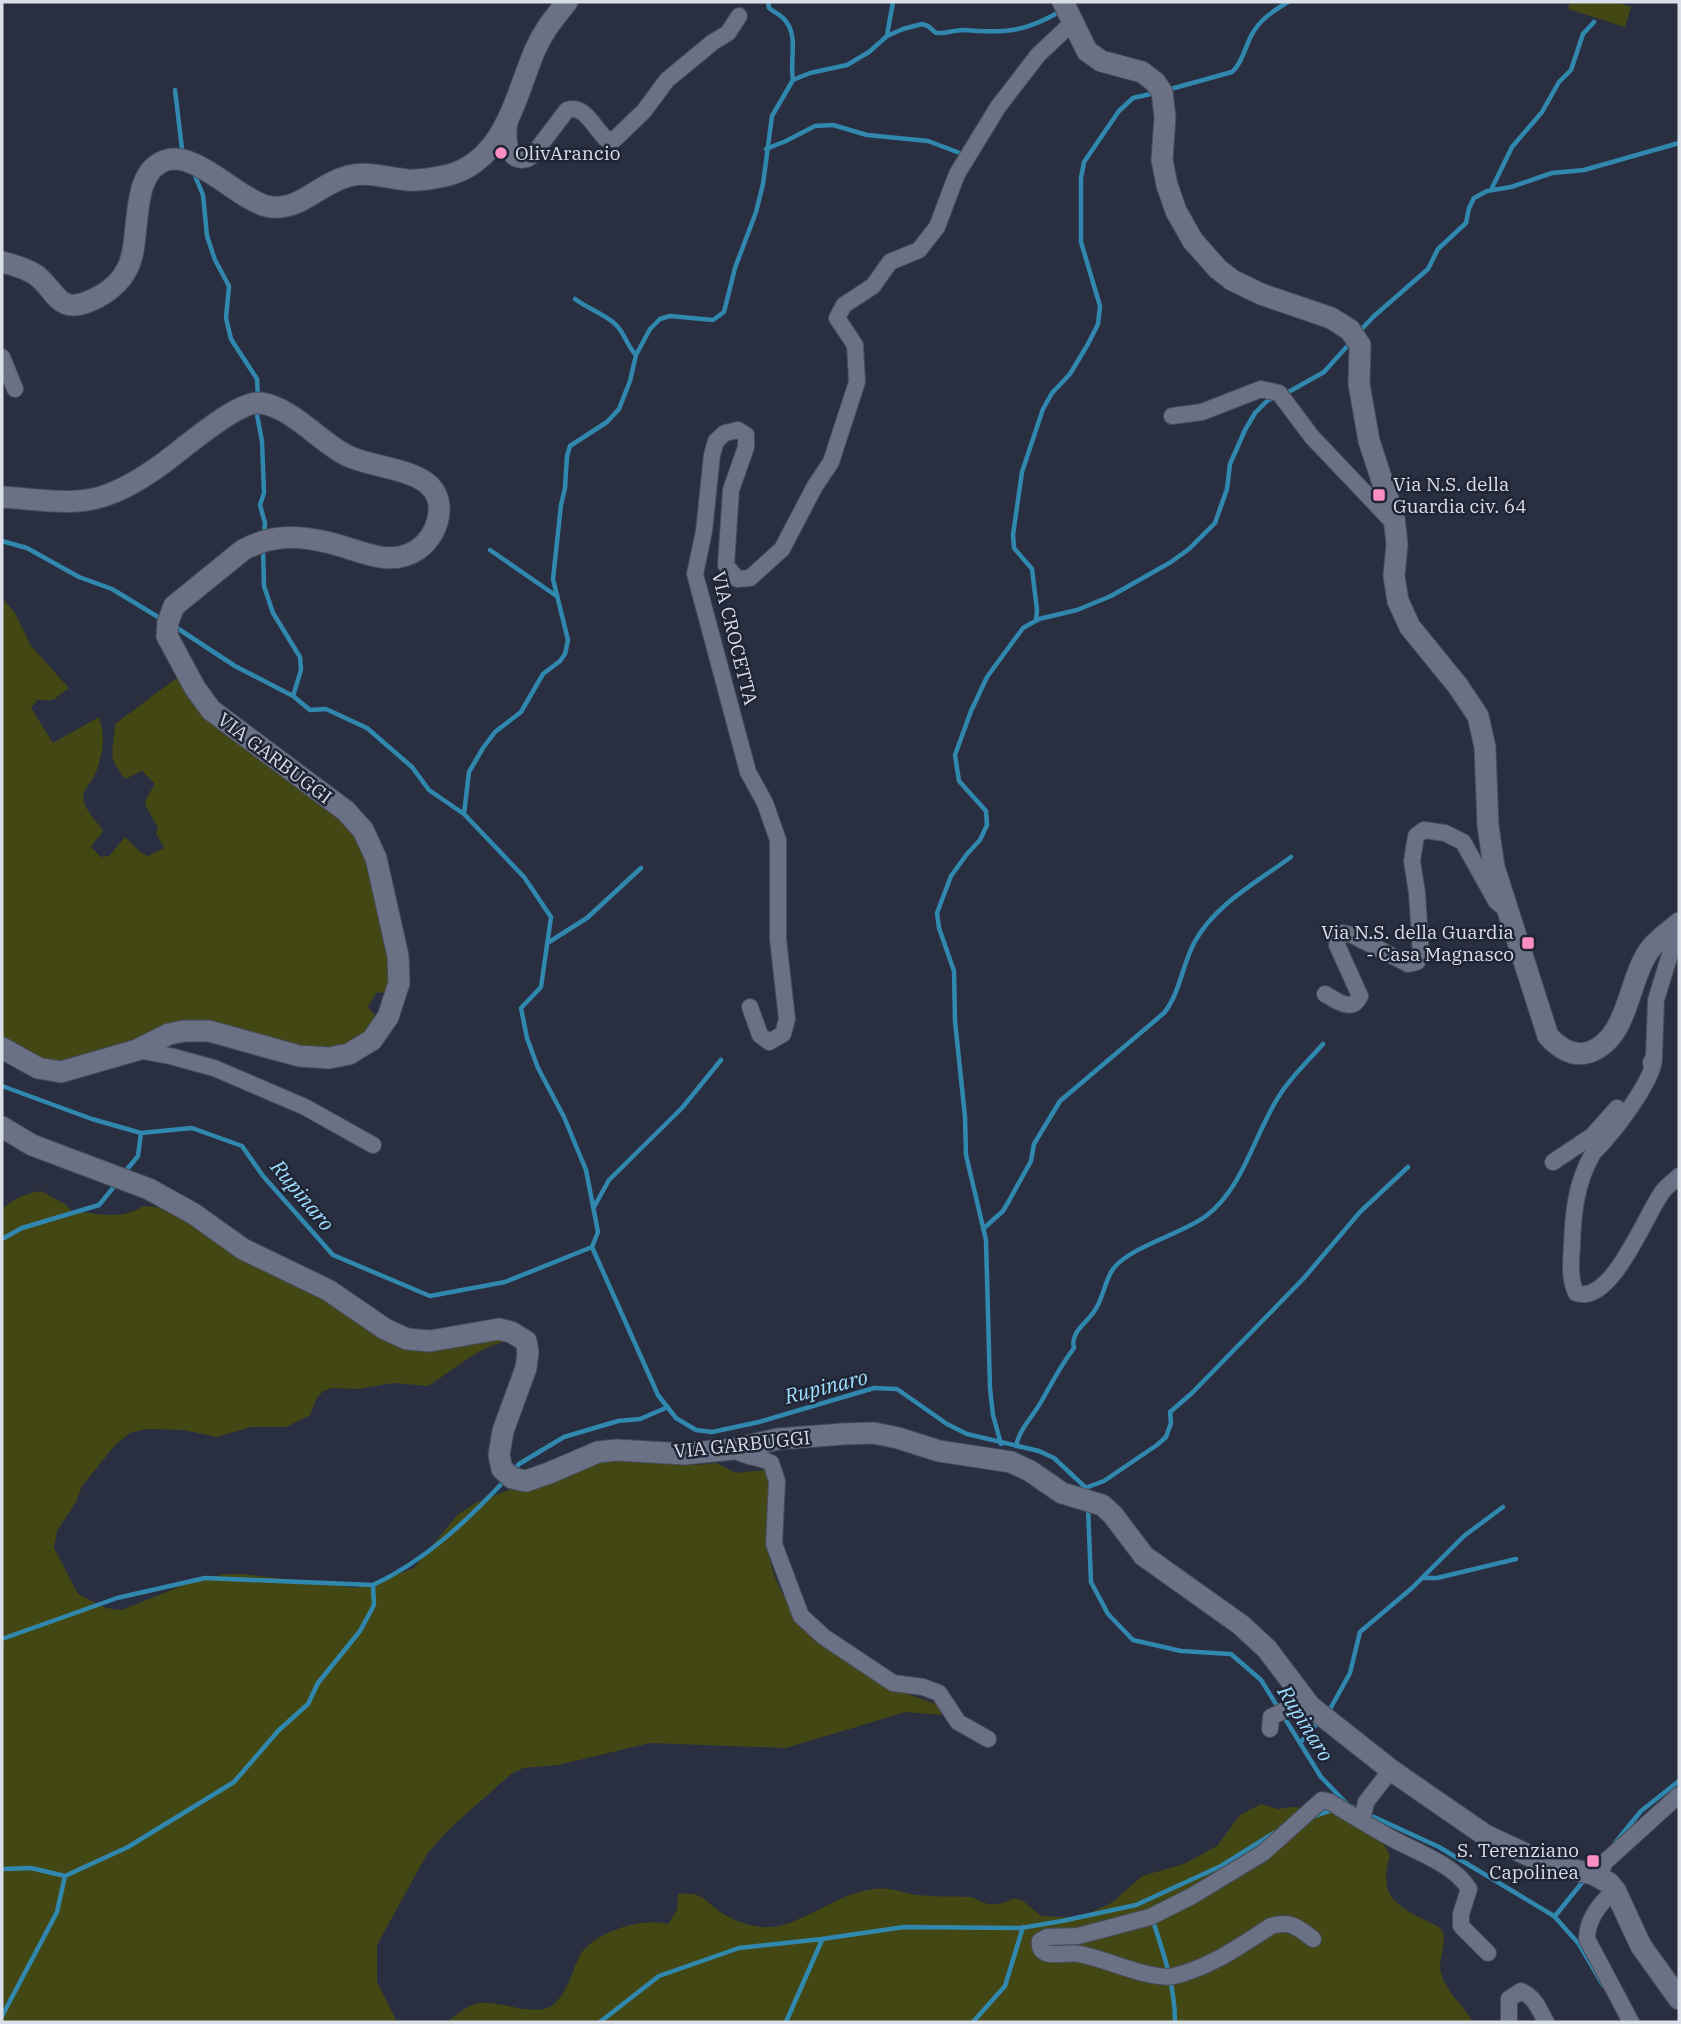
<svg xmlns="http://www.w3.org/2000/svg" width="1681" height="2024" font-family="'IBM Plex Serif',serif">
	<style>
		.green { fill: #434714 }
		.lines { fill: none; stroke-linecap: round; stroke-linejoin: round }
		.stream { stroke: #3188ae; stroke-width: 4.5 }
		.street-casing { stroke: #464b59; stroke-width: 18 }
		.secondary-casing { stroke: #464b59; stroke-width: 23 }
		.street { stroke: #6a7185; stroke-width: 16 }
		.secondary { stroke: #6a7185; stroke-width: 21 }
		.poi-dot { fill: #fc8fc1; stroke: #1f2535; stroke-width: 2.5 }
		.labels { text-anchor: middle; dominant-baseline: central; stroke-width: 5; stroke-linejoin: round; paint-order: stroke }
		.poi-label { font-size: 19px; fill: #dadee9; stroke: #1f2535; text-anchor: start }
		.street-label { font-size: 19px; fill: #dadee9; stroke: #1f2535 }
		.water-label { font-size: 21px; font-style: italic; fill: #9fdefe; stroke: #1f2535 }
	</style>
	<rect width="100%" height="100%" fill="#292f40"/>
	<path class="green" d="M1570,2H1616L1631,7L1625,27L1568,9Z
		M2,598L15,613L31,646L69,688L53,700H37L31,708L53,743L99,717C106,738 103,752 96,772C93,783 80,789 84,802C87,812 97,822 103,831L91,847L101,857L109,856L125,837L140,852L148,856L164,848L156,833L158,828L145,804L146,799L155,784L142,771L125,779C121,773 115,766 113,759C111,753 115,733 115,724L182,674L299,784L358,836L389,932V992L376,993L368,1007L380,1021L354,1046L305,1050L240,1033L138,1044L63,1064L45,1063L2,1042Z
		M41,1191L65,1204L72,1211C96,1213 122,1221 143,1206L164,1208L284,1275L388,1338L501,1337L509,1340C473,1350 458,1367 428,1386L393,1383L357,1389L332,1388L323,1391L317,1398L310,1415L286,1427H251L217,1437L183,1430L147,1429L130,1433L116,1444L82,1486L76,1502L57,1531L54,1548L78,1594L106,1608L122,1610L191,1582L225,1574H243L356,1588L371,1584L414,1568L457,1515L477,1502L604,1455L696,1465L716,1463L736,1473L764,1470C778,1491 764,1520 767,1544C778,1632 862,1682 940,1705L944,1709L941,1715L906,1712L786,1748L650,1743L558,1765L523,1768L511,1774L447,1831L427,1854L377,1945V1982L397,2022H2V1210C11,1199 27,1193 41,1191Z
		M1261,1804L1278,1809L1293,1807L1328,1809L1379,1837L1390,1855C1380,1892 1389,1901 1422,1919C1427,1921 1437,1925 1441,1929C1448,1937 1440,1957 1440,1967C1442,1989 1463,2004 1473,2022H447C457,2015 467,2005 479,2003C500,2000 536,2018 553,2005C566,1995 572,1973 578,1959C590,1932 642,1917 668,1924L677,1910L678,1894C708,1891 706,1906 729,1917C740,1923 757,1928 770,1927C802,1926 837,1892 875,1889C889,1887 902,1893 917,1895C934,1897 952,1896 970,1897C976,1898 979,1901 985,1903C994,1907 1006,1902 1015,1898L1023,1901L1041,1916L1079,1918L1113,1902L1142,1876L1184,1864L1217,1846L1240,1815Z"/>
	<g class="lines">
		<path class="stream" d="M768,2L769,8C774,12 779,14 783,18C800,34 789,60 793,80
			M887,35L893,2
			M175,90L182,149L185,154
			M1167,90L1232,72C1242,63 1245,48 1251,36C1259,20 1273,11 1288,2
			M766,149L786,141L815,126L833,125L867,135L928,141L965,155
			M193,171L203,195L207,236L215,260L229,286L226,318L231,339L257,379L258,398
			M1491,190L1512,147L1542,112L1559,82L1571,70L1583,34L1594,22
			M575,299C587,308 602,313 614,323C625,332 626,345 636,355
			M1359,332L1373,317L1428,269L1438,249L1466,223L1469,208L1474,198L1487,191L1511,187L1552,173L1584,170L1679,143
			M1285,394L1324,372L1351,342
			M256,410L262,441L264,493L260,505L265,523L264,536
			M2,541L27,548L79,577L112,589L163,620
			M263,548L264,586L273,613L300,657L301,670L293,696
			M490,550L555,595
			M1036,620L1037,610L1032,569L1014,548L1013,535L1022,472L1043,409L1052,393L1070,374L1088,344L1098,324L1100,306L1081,242V178L1084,162L1119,111L1133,98L1155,93
			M174,626L235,666L293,696L310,710L326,709L367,728L412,767L429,790L464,814L524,877L551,917L541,987L521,1008L527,1038L538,1068L564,1117L586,1170L598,1232L592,1247
			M464,814L469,772L483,748L495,732L521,712L543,674L560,661L565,654L568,640L553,579L561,505L565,488L567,456L570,446L607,422L619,409L630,381L636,355L650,329L660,319L670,316L713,320L724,312L735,268L756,212L763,184L772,116L793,80L810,73L847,65L869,52L887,36L903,29L922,24L928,26L936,33C945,34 954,30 963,30C1003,33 1023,33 1059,12
			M549,942L587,918L641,868
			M2,1086L92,1119L141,1133L192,1128L242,1146L263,1176L333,1255L430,1296L505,1282L592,1247L658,1395L676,1418L696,1430L712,1432L759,1422L874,1388L897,1389L947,1424L967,1434L1039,1451L1054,1458L1085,1487L1086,1495
			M124,1173L138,1156L141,1133
			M594,1207L609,1180L682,1108L721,1060
			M983,1229L1003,1211L1010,1199L1031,1161L1034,1144L1060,1101L1164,1013C1180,993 1182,966 1194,943C1214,905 1257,882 1291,857
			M2,1239L22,1228L99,1205L117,1183
			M1001,1444L993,1415L990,1388L986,1240L966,1155L965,1117L955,1021L954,971L939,928L937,913L951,876L967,854L980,840L987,825L986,811L959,781L955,755L971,711L987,677L1023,628L1039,619L1077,610L1111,596L1171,562L1189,549L1215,523L1227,489L1230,464L1245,430L1255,413L1267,401L1273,398
			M1016,1446C1019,1430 1033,1416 1041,1402C1053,1381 1059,1368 1074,1348C1070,1333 1085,1324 1093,1313C1103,1301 1104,1282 1113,1269C1129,1247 1182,1234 1206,1216C1244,1188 1255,1131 1281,1093C1292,1076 1309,1060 1323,1044
			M514,1470L519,1464L564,1437L618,1421L640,1419L668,1407
			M1085,1488L1104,1481L1157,1445L1166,1437L1171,1423L1170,1412L1192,1393L1304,1278L1360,1212L1408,1167
			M1088,1507L1091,1582L1108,1614L1133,1640L1181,1651L1231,1654L1261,1680L1321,1777L1348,1805L1439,1847L1554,1916L1579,1944L1603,1985
			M1422,1578H1437L1516,1559
			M2,1639L117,1598L205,1578L373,1585C425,1561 468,1520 506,1479
			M1329,1711L1350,1673L1360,1632L1412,1588L1464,1536L1503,1507
			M1300,1743L1320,1720
			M1314,1816L1332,1810
			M1615,1843L1641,1811L1679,1781
			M2,1869L31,1868L65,1876L128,1847L234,1782L279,1730L308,1704L318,1683L360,1631L374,1605L373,1585
			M1555,1916L1585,1879
			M1153,1921C1164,1954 1175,1987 1175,2022
			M2,2016L57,1912L65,1876
			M600,2022L659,1976L739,1948L822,1939L904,1927L1021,1928L1062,1921L1136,1905L1221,1866L1274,1833
			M786,2022L822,1940
			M973,2022L1005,1986L1023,1927"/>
		<g class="street-casing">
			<path id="street" d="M510,120C507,133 508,145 513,157C521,161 525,161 532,156L567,110C585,104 594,128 606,139H615L644,111L667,80L713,42L728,33L739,16
				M2,357L15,389
				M1172,416L1202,412L1261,389L1279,393L1312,437L1389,518L1395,520
				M1325,994C1337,1001 1352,1013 1360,996L1337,945L1338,936L1343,933L1352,935L1408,964L1417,962L1421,955L1417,893L1412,861L1416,836L1424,830L1445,833L1463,842L1496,901L1502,906
				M750,1007L760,1035L769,1042L783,1034L787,1019L778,939V840L765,803L748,772L695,574L704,531L712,455L716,441L725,433L738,430L746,435V447L731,490L726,565L737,579L750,578L782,549L815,486L831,462L857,382L855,345L837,318L844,305L873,286L890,262L919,250L937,227L957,174L998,107L1038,55L1073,22
				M137,1050L170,1056L214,1068L305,1107L373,1145
				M1654,1056C1656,1076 1620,1123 1606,1139C1602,1145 1595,1149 1592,1155C1576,1183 1573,1214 1572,1245C1571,1261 1569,1278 1576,1293C1612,1306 1646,1213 1663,1191C1668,1185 1674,1181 1679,1176
				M1651,1063L1654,1056L1656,1000L1671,951L1672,942L1669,932
				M1553,1162L1592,1136L1617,1108
				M733,1449C748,1459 759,1456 771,1463L777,1481L774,1544L801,1616L824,1637L893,1683L923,1687L939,1693L958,1722L988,1739
				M1270,1729L1271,1717L1305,1700
				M1362,1821L1366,1802L1391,1770
				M1599,1877L1605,1862L1679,1795
				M1615,1890C1601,1902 1587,1919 1587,1939L1631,2022
				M1313,1939C1299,1928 1290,1920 1271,1926C1240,1946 1211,1967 1174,1976C1151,1981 1104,1958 1079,1954C1067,1951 1037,1962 1040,1941L1047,1937L1078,1936L1150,1917L1192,1896L1263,1853L1322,1800L1330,1802C1350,1814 1371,1827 1391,1838C1416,1852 1454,1864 1469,1889L1461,1914V1926L1488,1953
				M1509,2022V1999L1521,1991C1535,1997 1539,2009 1546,2022"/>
		</g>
		<g class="secondary-casing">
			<path id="secondary" d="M1063,2L1087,51L1101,61L1142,72L1155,82L1162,92L1165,117L1162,160L1167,185L1176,211L1193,241L1218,269L1232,280L1261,294L1331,318L1350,330L1360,345L1359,384L1369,441L1394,517L1397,544L1394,576L1398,601L1410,627L1458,686L1478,716L1485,747L1488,826L1494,867L1548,1036C1559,1048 1573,1058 1590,1052C1630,1037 1627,979 1651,948C1658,939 1670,931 1679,923
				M2,262C14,265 25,268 36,275C57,291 58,316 92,300C106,294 120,283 127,269C143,241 127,171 167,160C197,152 237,198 266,206C298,214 319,183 349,176C367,171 388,178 407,180C421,181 435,178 449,175C505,159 515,97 535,50C543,31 555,17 567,2
				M2,497C38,499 78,508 112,493C128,487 145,476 158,467C180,452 237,400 260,403C290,406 319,441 346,455C369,467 412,468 430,486C448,504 437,537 417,550C388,569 356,548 326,542C297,535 270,535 243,550L174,606L168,622L167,636L195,688L211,710L346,811L363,830L376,858L398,956L399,983L388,1017L372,1040L349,1054L329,1058L299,1056L209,1031H184L169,1034L137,1050L61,1072L38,1068L2,1048
				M2,1127L32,1145L149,1189L194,1214L243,1249L328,1290L385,1329L407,1339L430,1341L499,1329L511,1332L526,1341L528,1352L526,1368L503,1431L499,1455L502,1469L512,1478L526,1481L549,1473L598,1452L617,1450L684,1454L733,1449L778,1439L843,1434L874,1433L898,1438L939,1451L1011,1462L1030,1471L1062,1493L1102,1505L1113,1515L1144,1556L1241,1625L1267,1649L1310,1706L1391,1770L1485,1835L1547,1864L1593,1874L1609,1883L1615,1890L1641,1946L1679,1999"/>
		</g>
		<use href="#street" class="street"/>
		<use href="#secondary" class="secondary"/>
	</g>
	<g class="poi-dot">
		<circle cx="501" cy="153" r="7"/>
		<rect x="1372" y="488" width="14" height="14" rx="3.5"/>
		<rect x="1521" y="936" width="14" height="14" rx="3.5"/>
		<rect x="1586" y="1854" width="14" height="14" rx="3.5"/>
	</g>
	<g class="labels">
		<g class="poi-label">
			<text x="515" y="153">OlivArancio</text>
			<text x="1393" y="484">Via N.S. della<tspan x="1393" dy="22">Guardia civ. 64</tspan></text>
			<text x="1514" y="932" text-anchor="end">Via N.S. della Guardia<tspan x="1514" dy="22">- Casa Magnasco</tspan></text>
			<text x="1579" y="1850" text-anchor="end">S. Terenziano<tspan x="1579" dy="22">Capolinea</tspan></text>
		</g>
		<g class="street-label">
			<text transform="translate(735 638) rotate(76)">VIA CROCETTA</text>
			<text transform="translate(275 758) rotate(37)">VIA GARBUGGI</text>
			<text transform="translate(742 1444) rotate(-6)">VIA GARBUGGI</text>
		</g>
		<g class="water-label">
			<text transform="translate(303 1195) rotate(50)">Rupinaro</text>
			<text transform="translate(826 1386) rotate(-14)">Rupinaro</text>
			<text transform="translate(1306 1723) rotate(58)">Rupinaro</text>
		</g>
	</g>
	<rect width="1681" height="2024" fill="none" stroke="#dadee9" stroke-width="7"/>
</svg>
